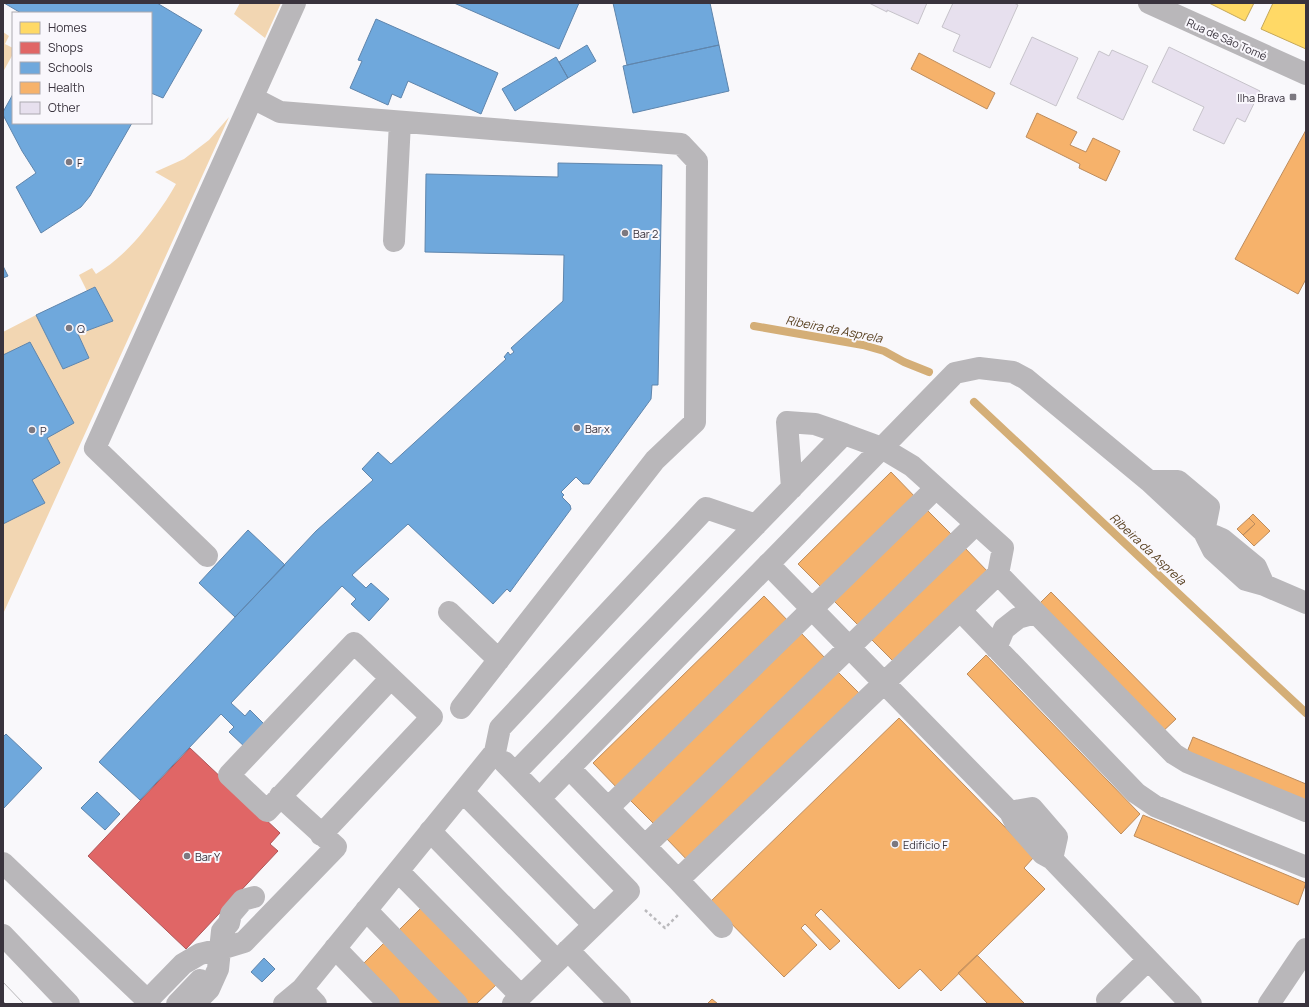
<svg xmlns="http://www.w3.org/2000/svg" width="1309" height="1007" font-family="Manrope,sans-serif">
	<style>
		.green { fill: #f2d6b2 }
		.homes { fill: #ffd966; stroke: #c4a75a }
		.shops { fill: #e06666; stroke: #ae575a }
		.schools { fill: #6fa8dc; stroke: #5f85ac }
		.health { fill: #f6b26b; stroke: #bd8c5d }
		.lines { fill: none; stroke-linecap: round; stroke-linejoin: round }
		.stream { stroke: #d4ae77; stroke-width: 8 }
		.building { fill: #e7e0ee; stroke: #c6c3ca }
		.path { stroke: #bbbabd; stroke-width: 2.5; stroke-dasharray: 3 3; stroke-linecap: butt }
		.minor { stroke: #b9b7ba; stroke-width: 22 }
		.tram { stroke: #b8b7ba; stroke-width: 1 }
		.poi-dot { fill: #7c7880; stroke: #f9f7fc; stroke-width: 1.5 }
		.labels { text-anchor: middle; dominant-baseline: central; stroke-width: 4; stroke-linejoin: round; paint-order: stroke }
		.street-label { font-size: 11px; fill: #39333d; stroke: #f9f7fc }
		.poi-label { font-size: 11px; fill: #39333d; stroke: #f9f7fc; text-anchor: start }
		.water-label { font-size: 12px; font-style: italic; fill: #573f1e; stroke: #f9f7fc }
	</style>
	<rect width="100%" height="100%" fill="#f9f8fb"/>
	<path class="green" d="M240,3H281L265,38L234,14Z
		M3,32L9,36L5,44L13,48V54L3,72Z
		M229,117L3,614V332L36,315L63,369L89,358L78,334L113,321L95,287L87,291L79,275L92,268L96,274C122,258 138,239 156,215C163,205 170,195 176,184L155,172L184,159L209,140Z"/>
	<path class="homes" d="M1209,3H1254L1245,21Z
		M1273,3H1306V49L1261,29Z"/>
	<path class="shops" d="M190,748L280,833L270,844L278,851L186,949L88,856Z"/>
	<path class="schools" d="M4,3H157L202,30L163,98L151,93V13H21Z
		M454,3H579L559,49Z
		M613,3H710L719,45L627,65Z
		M376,19L498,73L481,114L408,81L401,98L392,94L388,105L350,88L362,61L358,60Z
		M587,45L596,61L568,78L559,62Z
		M719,45L729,91L633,113L623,66Z
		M556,57L568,78L515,111L502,89Z
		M13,94V123H132L90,196L81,207L41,233L16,187L36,173L22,151L3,115V112Z
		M558,163L662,165L658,385H652L651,399L589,484H583L576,477L561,492L564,495L562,497L570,505L571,509L510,592L507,589L493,604L408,524L352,575L366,588L371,583L389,599L369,621L351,604L356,599L342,586L231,703L245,716L250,710L267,727L247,749L229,732L234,727L221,714L140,800L99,762L316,531L373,480L362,469L378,452L391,464L506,359L504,357L508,352L510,355L514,352L511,348L563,301L564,255L425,252L426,174L558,177Z
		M3,266L8,276L3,278Z
		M95,287L113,321L78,334L89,358L63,369L36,315Z
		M30,342L74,423L47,438L60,463L32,480L45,503L3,524V355Z
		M248,530L285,565L235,617L199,583Z
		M6,734L42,768L3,809V737Z
		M97,792L120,814L105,830L81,808Z
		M264,958L275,969L262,982L251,972Z"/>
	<path class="health" d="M919,53L995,93L987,109L911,69Z
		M1037,113L1077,132L1070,145L1086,152L1093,138L1120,151L1106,181L1079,168L1080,164L1026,137Z
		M1306,130V279L1298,294L1235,259Z
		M891,472L919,501L826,592L798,564Z
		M927,510L954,537L861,628L834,601Z
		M1253,514L1270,531L1254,546L1243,535L1255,524L1249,518Z
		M1249,518L1255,524L1243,535L1237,529Z
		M963,546L990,574L897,665L869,637Z
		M1051,592L1176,719L1159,735L1035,608Z
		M764,596L792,625L621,792L593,763Z
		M801,633L827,660L657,827L630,800Z
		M986,655L1140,814L1121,834L967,674Z
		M836,670L864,698L692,865L665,837Z
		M899,718L1034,857L1024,868L1045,889L941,991L920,969L899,989L821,909L815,915L840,941L830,950L805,924L801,928L817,945L784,977L710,902Z
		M1193,737L1306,784V808L1185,757Z
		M1143,815L1306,883L1298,905L1134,836Z
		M423,906L498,983L476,1004H464L395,934Z
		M387,940L449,1004H394L359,968Z
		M977,955L1024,1003L1023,1004H988L958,973Z
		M712,999L718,1004H707Z"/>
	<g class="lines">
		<path class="stream" d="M754,326L863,345L884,351L904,362L929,372
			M974,402L1306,713"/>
	</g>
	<path class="building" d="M869,3H927L918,24L887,10V12Z
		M953,3H1014L1018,5L990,68L953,51L960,35L942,27Z
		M1032,37L1078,58L1056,106L1010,84Z
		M1169,47L1260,91L1245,122L1237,118L1224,144L1193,130L1204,107L1152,82Z
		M1112,50L1148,66L1123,120L1077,98L1099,51L1109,56Z"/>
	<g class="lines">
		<path class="path" d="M645,910L665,928L678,915"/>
		<path class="minor" d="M1149,3L1306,74
			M253,98L280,112L681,144L697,161L695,422L655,460L461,708
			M394,241L400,122
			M1149,481H1178L1209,507L1204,532
			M792,488L787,422L815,424L844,434
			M1215,536L1222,539L1256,567L1264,585
			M207,556L95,448L295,3
			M768,564L1010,812L1015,822L1043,854L1052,859L1191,1004
			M998,574L1174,754L1187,762L1306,811
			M960,610L1136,793L1155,806L1306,867
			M449,612L499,660
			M996,648L1004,629L1018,618L1036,613
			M504,762L629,891L513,1004
			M569,768L678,880L722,927
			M515,773L844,434L882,448L912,466L1003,548L998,574L678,880
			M463,792L594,925
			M540,798L955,373L979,368L1013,372L1026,379L1149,481L1204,532L1213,550L1246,580L1264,585L1306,603
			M608,808L936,488
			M1010,812L1032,808L1057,837L1052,859
			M430,831L557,961
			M321,835L432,717L354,643L229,775L267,811L391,678
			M645,846L976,524
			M3,863L148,1001
			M398,871L521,996
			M366,910L457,1004
			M3,935L69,1004
			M335,948L389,1004
			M568,950L620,1004
			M302,989L316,1004
			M1107,1000L1148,960
			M144,1004L183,964L200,954L221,949L244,942L336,847L280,796
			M177,1004L200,980
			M194,1004L209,989L218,969L222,931L229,923L231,914L243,900L254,897
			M284,1004L302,989L495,752L500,728L706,508L756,525
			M1269,1004L1306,949"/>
		<path class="tram" d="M3,982L24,1004
			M3,1001L6,1004"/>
	</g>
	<g class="poi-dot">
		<rect x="1289" y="93" width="8" height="8" rx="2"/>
		<circle cx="69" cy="162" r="4"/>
		<circle cx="625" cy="233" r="4"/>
		<circle cx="69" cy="328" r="4"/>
		<circle cx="577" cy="428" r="4"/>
		<circle cx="32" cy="430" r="4"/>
		<circle cx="895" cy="844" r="4"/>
		<circle cx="187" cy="856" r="4"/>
	</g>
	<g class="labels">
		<g class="street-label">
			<text transform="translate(1227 39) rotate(24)">Rua de São Tomé</text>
		</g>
		<g class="poi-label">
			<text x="1285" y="97" text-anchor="end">Ilha Brava</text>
			<text x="77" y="162">F</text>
			<text x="633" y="233">Bar 2</text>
			<text x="77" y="328">Q</text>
			<text x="585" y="428">Bar x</text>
			<text x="40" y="430">P</text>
			<text x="903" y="844">Edificio F</text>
			<text x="195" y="856">Bar Y</text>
		</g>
		<g class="water-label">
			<text transform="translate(834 329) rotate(11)">Ribeira da Asprela</text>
			<text transform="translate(1148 549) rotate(43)">Ribeira da Asprela</text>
		</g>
	</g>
	<rect width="1309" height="1007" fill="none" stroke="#39333d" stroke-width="8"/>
	<rect x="12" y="12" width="140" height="112" fill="#f9f7fc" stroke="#aca9b0"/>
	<rect x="20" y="22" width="20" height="12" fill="#ffd966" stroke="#aca9b0"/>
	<text x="48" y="32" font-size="12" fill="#39333d">Homes</text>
	<rect x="20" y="42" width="20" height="12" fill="#e06666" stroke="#aca9b0"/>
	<text x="48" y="52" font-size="12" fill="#39333d">Shops</text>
	<rect x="20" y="62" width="20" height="12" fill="#6fa8dc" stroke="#aca9b0"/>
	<text x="48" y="72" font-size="12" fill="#39333d">Schools</text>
	<rect x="20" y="82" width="20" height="12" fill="#f6b26b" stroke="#aca9b0"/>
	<text x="48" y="92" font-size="12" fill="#39333d">Health</text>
	<rect x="20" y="102" width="20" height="12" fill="#e7e0ee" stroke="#aca9b0"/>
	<text x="48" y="112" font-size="12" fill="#39333d">Other</text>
</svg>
